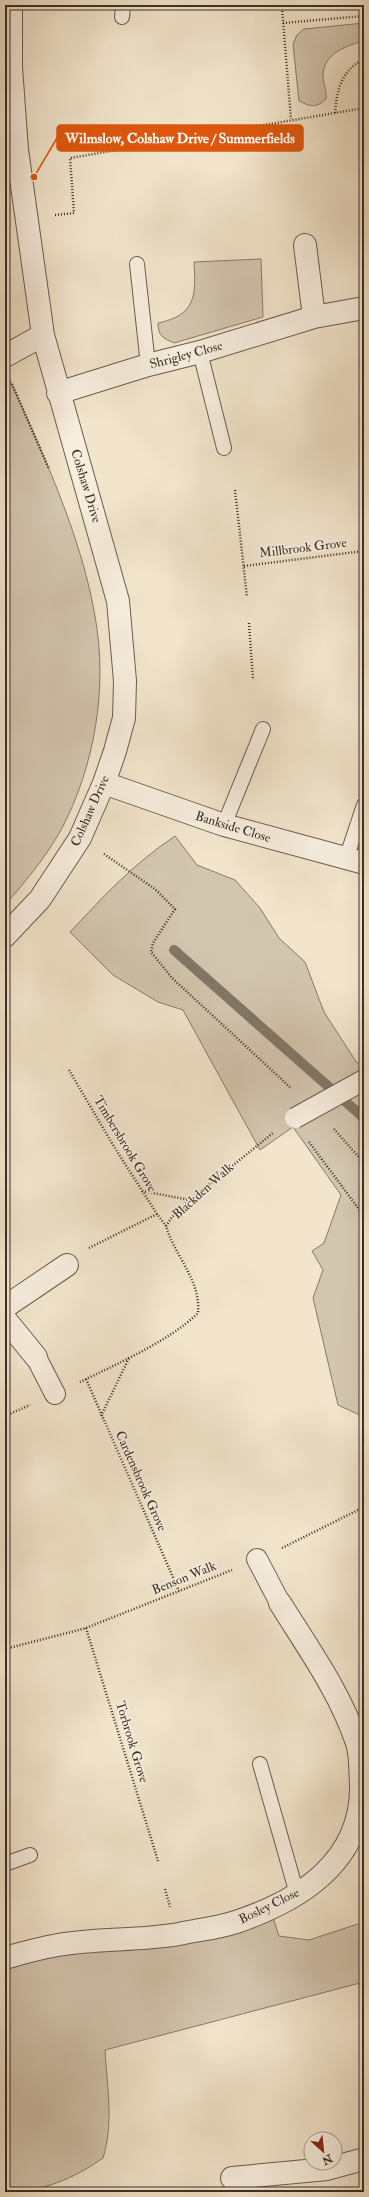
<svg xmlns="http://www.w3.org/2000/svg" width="369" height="2197" font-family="'IM FELL Double Pica',serif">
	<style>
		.green { fill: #d3c6b0; stroke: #867b6a }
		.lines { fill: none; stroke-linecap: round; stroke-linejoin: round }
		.stream { stroke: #837767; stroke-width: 10 }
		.service-casing { stroke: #685d4f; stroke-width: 16 }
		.pedestrian-casing { stroke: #685d4f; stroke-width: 22 }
		.minor-casing { stroke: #685d4f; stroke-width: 24 }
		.path { stroke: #3a3025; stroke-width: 2.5; stroke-dasharray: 1 2; stroke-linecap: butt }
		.service { stroke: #f7eede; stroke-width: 14 }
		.pedestrian { stroke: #f7eede; stroke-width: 20 }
		.minor { stroke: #f7eede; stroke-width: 22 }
		.pedestrian-bridge-casing { stroke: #685d4f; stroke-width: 22; stroke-linecap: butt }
		.pedestrian-bridge { stroke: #f7eede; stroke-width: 20 }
		.labels { text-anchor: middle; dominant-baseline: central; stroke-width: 3.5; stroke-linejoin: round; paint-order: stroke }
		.street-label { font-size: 13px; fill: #3a3025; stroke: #f7eede }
		.leader { fill: none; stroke: #df570d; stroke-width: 1.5 }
		.callout-dot { fill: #df570d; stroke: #f7eede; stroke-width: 1.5 }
		.callout { fill: #df570d; stroke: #df570d; stroke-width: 1.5 }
		.callout-label { font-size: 14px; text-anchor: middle; font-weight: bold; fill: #fff }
	</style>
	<rect width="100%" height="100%" fill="#f2e5cc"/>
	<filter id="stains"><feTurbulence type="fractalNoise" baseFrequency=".005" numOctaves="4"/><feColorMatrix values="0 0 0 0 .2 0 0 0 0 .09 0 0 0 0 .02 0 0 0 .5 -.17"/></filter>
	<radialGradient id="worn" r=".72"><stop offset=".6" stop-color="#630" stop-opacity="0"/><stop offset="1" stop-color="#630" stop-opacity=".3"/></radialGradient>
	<path class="green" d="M364,23V41C348,45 324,53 323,74C323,83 327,90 326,99C316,108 311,107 299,101L293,44L297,35L304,29Z
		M261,259L263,317L174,343C163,338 158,336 158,323C196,315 196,296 194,262Z
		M5,369C40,448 80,530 95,616C108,687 95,766 61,830C46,857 25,882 5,905Z
		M175,836L197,865L235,880L260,908L279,938L305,962L324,1012L357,1063L364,1061V1417L338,1405L313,1298L323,1270L312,1251L324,1243L341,1195L293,1127L260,1150L183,1010L158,1002L113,975L70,932C104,896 133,864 175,836Z
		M270,1908L279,1936L309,1940L364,1922V1982L105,2050C107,2087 114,2122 103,2158C73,2179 42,2192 5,2192V1958Z"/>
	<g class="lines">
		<path class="stream" d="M174,950L364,1118"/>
		<g class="service-casing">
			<path id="service" d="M122,17L123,5
				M137,264L148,365
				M200,352L224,448
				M224,825L263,729
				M346,859L364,805
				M260,1764L297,1894
				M5,1864L30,1855"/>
		</g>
		<g class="pedestrian-casing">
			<path id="pedestrian" d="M36,1357L55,1394
				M257,1559L280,1603"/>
		</g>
		<g class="minor-casing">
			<path id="minor" d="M305,245L314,317
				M5,356L43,335
				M58,393L148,365L200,352L314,317L364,308
				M104,783L224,825L364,863
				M5,936L40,899L80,838L104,783L115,751L124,718L125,681L118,601L43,335L17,150L11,67V5
				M5,1307L67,1265
				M5,1319L36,1357
				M5,1958C22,1953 40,1948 58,1945C98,1938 139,1941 179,1934C197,1930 218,1928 236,1922C301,1900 363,1861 361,1784C360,1771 361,1755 357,1743C340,1692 308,1648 280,1603
				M232,2178L327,2169L364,2159"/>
		</g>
		<path class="path" d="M282,8L291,119
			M283,23L364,16
			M335,113C337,89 341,71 364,59
			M55,215L74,213L70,158L364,108
			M12,384L49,469
			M235,490L247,597
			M244,566L364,551
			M249,623L253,680
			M104,854L155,889L175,909L153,943L151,952L172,978L291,1088
			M69,1070L113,1145L157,1214L166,1226
			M334,1129L364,1163
			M309,1142L364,1216
			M142,1191L190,1200
			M89,1248L157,1214
			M86,1379L179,1591
			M80,1382C115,1365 171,1340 198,1313C201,1280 174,1255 166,1226L172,1217L190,1200L273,1133
			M5,1416L30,1405
			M101,1416L129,1358
			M282,1548L364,1507
			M86,1628L158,1861
			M5,1649L86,1628L232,1570
			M165,1889L170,1907"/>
		<use href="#service" class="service"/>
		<use href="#pedestrian" class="pedestrian"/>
		<use href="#minor" class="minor"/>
		<g class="pedestrian-bridge-casing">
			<path id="pedestrian-bridge" d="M295,1118L364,1080"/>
		</g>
		<use href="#pedestrian-bridge" class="pedestrian-bridge"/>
	</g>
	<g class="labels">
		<g class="street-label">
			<text transform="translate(186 355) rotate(-15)">Shrigley Close</text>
			<text transform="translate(86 486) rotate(73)">Colshaw Drive</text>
			<text transform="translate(303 548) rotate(-7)">Millbrook Grove</text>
			<text transform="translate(90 811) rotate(-66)">Colshaw Drive</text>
			<text transform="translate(233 827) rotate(17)">Bankside Close</text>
			<text transform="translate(125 1144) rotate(59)">Timbersbrook Grove</text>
			<text transform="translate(203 1191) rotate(-42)">Blackden Walk</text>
			<text transform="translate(141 1481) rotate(66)">Cardensbrook Grove</text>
			<text transform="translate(184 1578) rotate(-22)">Benson Walk</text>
			<text transform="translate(132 1742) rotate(73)">Torbrook Grove</text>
			<text transform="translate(269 1906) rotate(-26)">Bosley Close</text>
		</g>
	</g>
	<path class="leader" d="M34 177L57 138"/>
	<circle class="callout-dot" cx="34" cy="177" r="4"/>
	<rect class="callout" x="57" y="125" width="246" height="26" rx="4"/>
	<g class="callout-label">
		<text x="180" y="143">Wilmslow, Colshaw Drive / Summerfields</text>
	</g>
	<rect width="369" height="2197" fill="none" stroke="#f2e5cc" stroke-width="20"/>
	<rect x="6" y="6" width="357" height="2185" fill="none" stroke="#3a3025" stroke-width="2"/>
	<rect x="10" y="10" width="349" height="2177" fill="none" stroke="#3a3025"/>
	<g transform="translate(323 2151) rotate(153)"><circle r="19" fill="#f7eede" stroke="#aba294"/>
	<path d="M0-3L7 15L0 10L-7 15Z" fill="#8f2418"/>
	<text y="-6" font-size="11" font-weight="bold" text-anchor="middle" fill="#3a3025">N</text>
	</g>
	<rect width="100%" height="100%" filter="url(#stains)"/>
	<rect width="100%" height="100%" fill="url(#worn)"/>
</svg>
